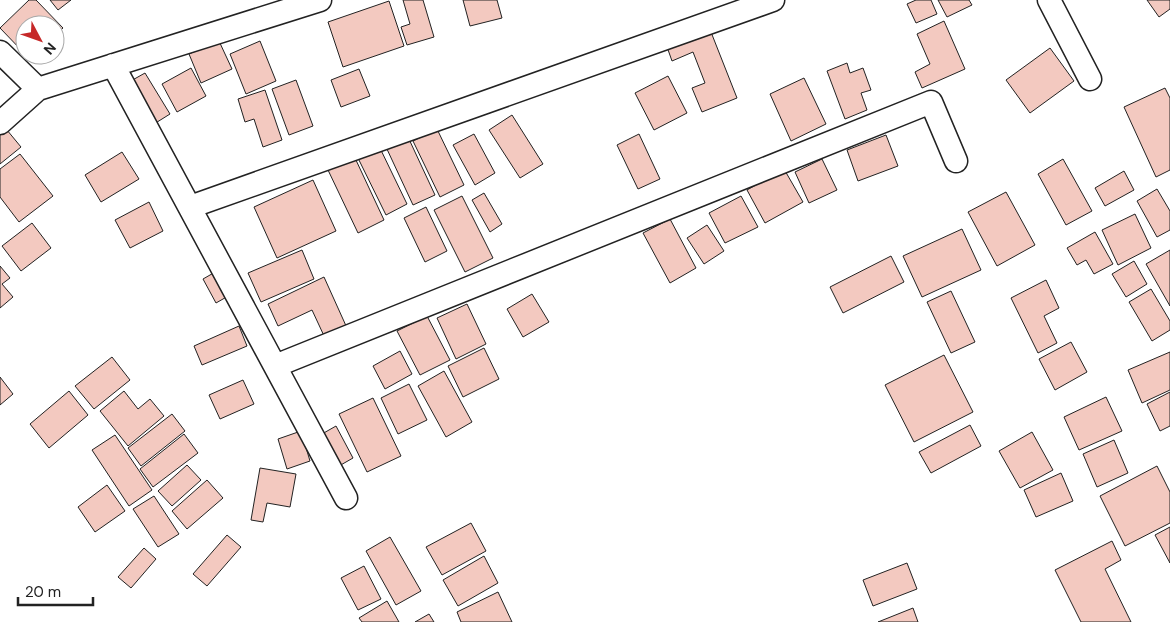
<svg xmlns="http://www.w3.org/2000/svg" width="1170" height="622" font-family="'DM Sans',sans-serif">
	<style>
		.building { fill: #f3c9c0; stroke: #222 }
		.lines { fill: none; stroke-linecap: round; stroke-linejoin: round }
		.street-casing { stroke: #222; stroke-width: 25 }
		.street { stroke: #fff; stroke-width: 22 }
	</style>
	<rect width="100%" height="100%" fill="#fff"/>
	<path class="building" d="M29,0H36L63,28L55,35V25H25V54L0,28Z
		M50,0H71L58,10Z
		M403,0H423L434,37L407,45L401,27L410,24Z
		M463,0H497L502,18L470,26Z
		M916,0H931L937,14L916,23L907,4Z
		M938,0H969L972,5L947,17Z
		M1147,0H1170V9L1159,17Z
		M389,1L404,46L343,67L328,22Z
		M944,21L965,69L922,88L915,72L930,64L917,34Z
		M709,27L737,98L702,112L692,88L705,83L693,52L672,61L666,44Z
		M219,41L232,69L201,83L189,54Z
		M260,41L276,81L246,94L230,54Z
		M1050,48L1074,81L1030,113L1006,80Z
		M847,63L850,73L863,68L871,90L861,93L867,110L845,119L827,71Z
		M191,68L206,96L177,112L162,84Z
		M359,69L370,96L341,107L331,80Z
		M145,73L170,114L154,124L129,82Z
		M668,76L687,113L654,130L635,93Z
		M804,78L826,124L791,141L770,94Z
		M296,80L313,126L289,135L272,89Z
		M1165,88L1170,98V170L1156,177L1124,107Z
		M265,90L282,140L263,147L254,119L245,122L238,99Z
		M512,115L543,164L520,178L489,130Z
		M2,124L21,147L0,164V126Z
		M437,129L464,185L440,197L413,141Z
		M474,134L495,173L475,185L453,145Z
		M639,134L660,179L638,189L617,145Z
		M886,135L898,166L858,181L847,150Z
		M408,137L435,195L413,205L386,147Z
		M378,144L407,204L386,215L356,154Z
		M122,152L139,179L101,202L85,175Z
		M20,154L53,196L19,222L0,197V169Z
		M355,158L384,220L358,233L328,170Z
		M822,159L837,190L809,203L795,172Z
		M1063,159L1092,211L1066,225L1038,174Z
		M784,169L803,202L765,223L747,190Z
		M1124,171L1134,190L1105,206L1095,188Z
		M313,180L336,231L277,258L254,207Z
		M1157,189L1170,211V230L1157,237L1137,201Z
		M1006,192L1035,245L997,266L968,212Z
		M484,193L502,224L490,232L472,200Z
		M462,196L493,258L465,272L434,210Z
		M741,196L758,227L725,243L709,213Z
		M149,202L163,231L130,248L115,220Z
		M426,207L447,251L425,262L404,218Z
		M1135,214L1151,248L1118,265L1102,230Z
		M670,219L696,268L670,283L643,233Z
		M32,223L51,248L21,271L2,246Z
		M707,225L724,251L704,264L687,238Z
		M962,229L981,270L922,297L903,256Z
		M1095,232L1113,264L1094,274L1086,260L1077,265L1067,248Z
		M302,250L314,279L261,302L248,273Z
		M1170,250V306L1146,264Z
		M891,256L904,282L843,313L830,287Z
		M1134,261L1147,284L1126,297L1112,274Z
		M0,266L10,278L2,284L13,297L0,308Z
		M217,271L230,295L216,303L203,279Z
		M324,277L347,328L325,338L312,310L278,326L268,304Z
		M1046,280L1059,308L1044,316L1057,343L1038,353L1011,298Z
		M1151,289L1170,321V330L1152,341L1129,302Z
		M951,291L975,342L951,353L927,302Z
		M532,294L549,322L523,337L507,309Z
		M467,304L486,344L456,359L437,318Z
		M427,316L450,360L420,375L397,331Z
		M239,326L247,346L202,365L194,346Z
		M1071,342L1087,372L1055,390L1039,359Z
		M484,348L499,379L463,397L448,366Z
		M400,351L412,374L385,389L373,366Z
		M1170,352V390L1142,403L1128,370Z
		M944,355L973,412L914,442L885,385Z
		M112,357L130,380L94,409L75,386Z
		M444,371L472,422L446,437L418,386Z
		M0,377L13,394L0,405Z
		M243,380L254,404L220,419L209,395Z
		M409,384L427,420L398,434L381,398Z
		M69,391L88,415L49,448L30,424Z
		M124,391L138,409L150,399L164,416L128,446L100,411Z
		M1170,392V426L1160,431L1147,404Z
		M1106,397L1122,431L1079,450L1064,417Z
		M373,398L401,456L367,472L339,414Z
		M172,414L185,431L141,466L128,448Z
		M970,425L981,446L931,473L919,452Z
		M336,426L353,458L339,466L322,434Z
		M301,431L310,461L287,469L278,439Z
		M1032,432L1053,470L1020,488L999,451Z
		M184,434L198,453L153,487L140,469Z
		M115,435L152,490L129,506L92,450Z
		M1114,440L1128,473L1097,487L1083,454Z
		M187,465L201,480L172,506L158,491Z
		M1157,466L1170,492V523L1125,546L1100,496Z
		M260,468L296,474L290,507L267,503L263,522L251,520Z
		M1061,473L1073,501L1036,517L1024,490Z
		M207,480L223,498L187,529L172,511Z
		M107,485L125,511L95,532L78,507Z
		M154,496L179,534L158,547L133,509Z
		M471,523L486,551L442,575L426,547Z
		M1170,527V563L1155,535Z
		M227,535L241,547L207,586L193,574Z
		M390,537L421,591L396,605L366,551Z
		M1112,541L1121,560L1105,569L1131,622H1081L1055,570Z
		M144,548L156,559L131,588L118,577Z
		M484,556L498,583L458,606L443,580Z
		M907,563L917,589L873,606L863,580Z
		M364,566L381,599L358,610L341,578Z
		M498,592L512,622H461L457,612Z
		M387,601L399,622H362L359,618Z
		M913,608L918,622H878Z
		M429,614L434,622H415Z"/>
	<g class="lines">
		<g class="street-casing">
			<path id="street" d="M1049,0L1090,79
				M0,52L38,89
				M113,65L346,498
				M0,123L38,89L320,0
				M190,207L773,0
				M275,366L931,102L956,161"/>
		</g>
		<use href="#street" class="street"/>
	</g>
	<g transform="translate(40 40) rotate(131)"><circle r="24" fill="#ffffff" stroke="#a7a7a7"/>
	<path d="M0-4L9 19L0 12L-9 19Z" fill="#c62828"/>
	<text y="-8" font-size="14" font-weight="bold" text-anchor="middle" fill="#222222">N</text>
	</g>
	<path d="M18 597v8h75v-8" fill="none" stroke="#222222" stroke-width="2.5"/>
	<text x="25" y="597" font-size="15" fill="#222222" stroke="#ffffff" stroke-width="4" paint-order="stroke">20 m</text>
</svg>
